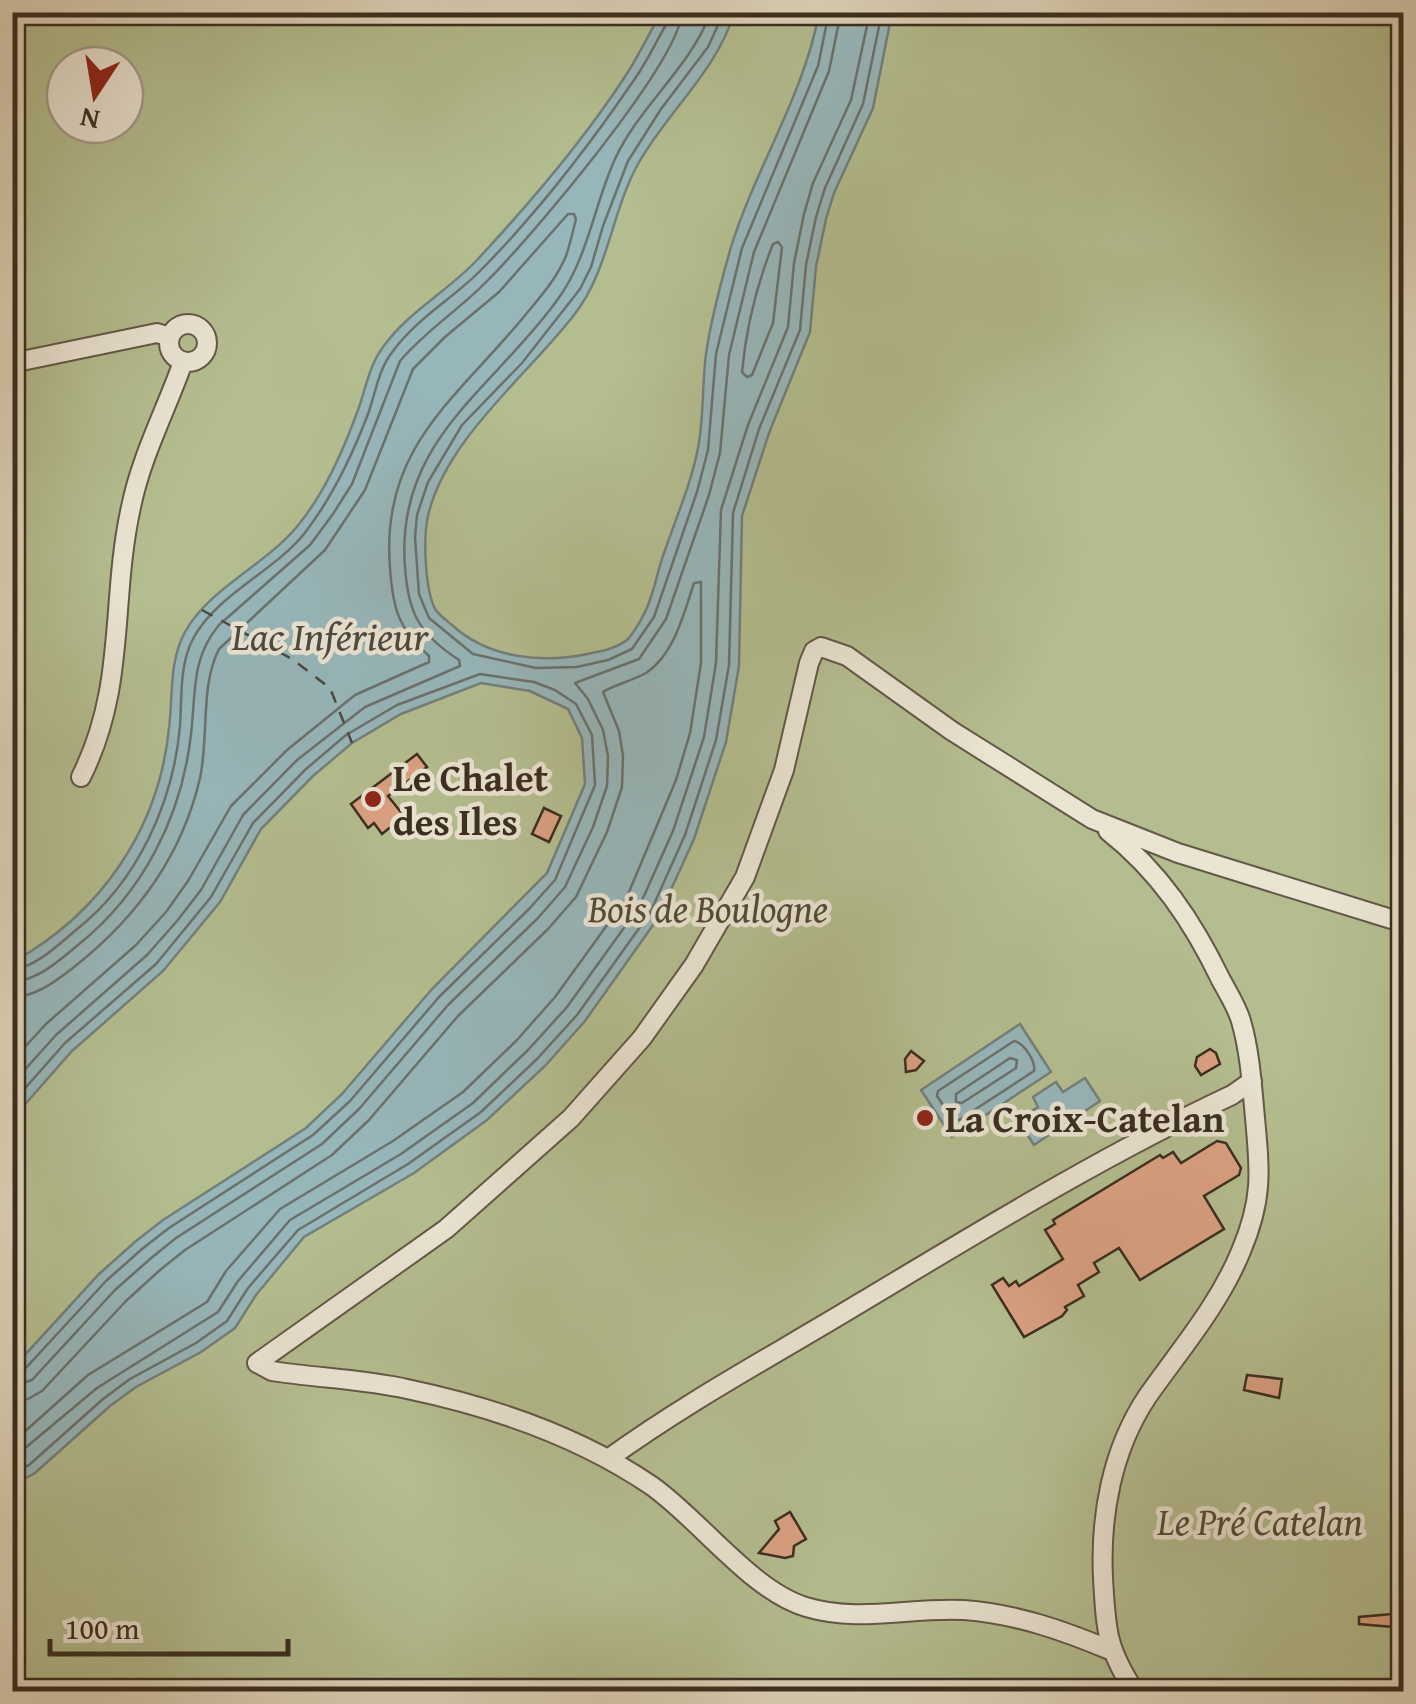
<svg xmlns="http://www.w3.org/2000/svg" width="1416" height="1704" font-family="'Gentium Book Plus',serif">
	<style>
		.green { fill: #b4bd8f; stroke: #787658; stroke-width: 2.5; fill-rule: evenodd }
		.water { fill: #97b6ba; stroke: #72807c; stroke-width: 2.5 }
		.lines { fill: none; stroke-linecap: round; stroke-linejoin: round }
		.shore { stroke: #69726d; stroke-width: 2.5 }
		.ferry { stroke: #4d493f; stroke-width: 2.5; stroke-dasharray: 12 10; stroke-linecap: butt }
		.building { fill: #daa182; stroke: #3b2e20; stroke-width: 2.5 }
		.minor-casing { stroke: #645847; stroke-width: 22 }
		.minor { stroke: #eae4d3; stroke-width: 18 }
		.poi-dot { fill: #8f2418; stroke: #eae4d3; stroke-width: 4 }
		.labels { text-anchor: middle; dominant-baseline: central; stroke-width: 9; stroke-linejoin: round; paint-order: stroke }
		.poi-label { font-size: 38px; font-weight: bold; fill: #3b2e20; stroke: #eae4d3; text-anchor: start }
		.park-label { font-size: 38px; font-style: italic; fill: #534b36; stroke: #eae4d3 }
		.water-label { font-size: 40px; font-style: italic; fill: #4d493f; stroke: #eae4d3 }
	</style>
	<rect width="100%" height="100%" fill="#dfd5bb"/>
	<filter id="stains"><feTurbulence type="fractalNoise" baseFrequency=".002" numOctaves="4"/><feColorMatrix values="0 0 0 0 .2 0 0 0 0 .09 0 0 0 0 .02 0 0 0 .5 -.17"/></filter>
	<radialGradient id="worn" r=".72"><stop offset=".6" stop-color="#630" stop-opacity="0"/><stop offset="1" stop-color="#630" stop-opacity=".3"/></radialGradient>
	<path class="green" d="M13,13H1403V1691H13ZM65,65H125V125H65Z"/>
	<path class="water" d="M661,13H734C717,71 667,112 638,164C611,213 609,270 574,315C527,376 445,440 428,516C423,538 425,589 435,609C439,615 446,620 452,625C489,659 544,664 592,653C603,651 619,647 628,639C634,632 641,620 645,612C654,594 657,572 664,553C676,518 691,484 698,448C704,417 702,385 706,354C711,318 721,282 731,247C756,167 804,95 819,13H892L873,108L834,193L826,219L816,267L810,332L769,433L742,516L739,666L726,742L694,839L658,918L585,1021L545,1066L487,1120L414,1173L304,1237L256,1295L235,1328L201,1352L136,1387L110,1406L35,1473L13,1485V1368L99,1274L136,1241L163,1220L306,1128L342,1094L432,989L547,873L585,784L582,738L568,709L530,691L481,683L401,714L352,743L313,776L261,829L220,902L163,971L72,1051L13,1118V962C101,913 159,829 169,728C173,696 169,661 185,632C209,589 263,566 295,529C324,495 343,451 358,410C366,388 369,366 383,347C408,312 448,291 477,260C531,202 585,139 628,72C640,53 650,32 661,13Z
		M1020,1024L1051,1072L952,1137L921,1090Z
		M1085,1078L1100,1101L1034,1145L1018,1120L1038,1107L1033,1097L1056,1082L1063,1092Z"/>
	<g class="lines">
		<path class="shore" d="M724,12L708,47L661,109L628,161L603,226L591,267L580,289L522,363L462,425L428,482L417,515L415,537L419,594L429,618L473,654L536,668L577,667L608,660L632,649L654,617L697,492L708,450L716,354L742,248L818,66L829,12
			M778,242L782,247L773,323L752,375L747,377L742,372C746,329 757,284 773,244Z
			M12,970C36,967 58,945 76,930C137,882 173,804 180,726C182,697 179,664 194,637C218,594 273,572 304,534C332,498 352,456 368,414C376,392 378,370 393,351C417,318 454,298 482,269C538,212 589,146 634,80C647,62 657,40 668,21L669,12
			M12,982C37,981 60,960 78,945C143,893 182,816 191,734C196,693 191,658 219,625L310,545L333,514L352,484L400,361C427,329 462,308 490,278C531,237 679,63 682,12
			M12,997C36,997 56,981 74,967C135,919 182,856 200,778C209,737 200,686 219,649L325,550L365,490L413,369L445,337L499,292L568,214H574L576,219C573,231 570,244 566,256C557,278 541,296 527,313C458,398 380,446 390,568C393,610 398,627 429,656V662L355,695L287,750L231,806L188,881L166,912L136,945L46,1024L12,1061
			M1014,1041C1023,1042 1036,1061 1034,1071L959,1120H953L937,1096L938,1091Z
			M1010,1058L1017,1060L1016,1068L962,1103L956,1102V1094Z
			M12,1084L56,1035L147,955L177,921L201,890L243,815L297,760L365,707L460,666L459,660C419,634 408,613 405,567C395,440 493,390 558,299C588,258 594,205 615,159C640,105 690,68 711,12
			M12,1103L65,1043L156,964L211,897L253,823L306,769L346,735L397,705L480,674L534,682L555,690L576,704L592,735L595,785L555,880L529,909L439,997L350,1101L313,1135L169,1228L142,1249L106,1281L23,1371L12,1374
			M12,1386L32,1380L115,1290L150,1259L176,1238L322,1144L359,1109L448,1005L538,918L565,887L593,827L607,786L608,756L603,730L588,699L575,683L639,659L666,619L709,495L720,453L729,355L754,252L829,71L841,12
			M12,1401L28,1399L42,1391L126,1301L160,1270L185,1250L332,1155L369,1120L458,1016L548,929L576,897L607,832L622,787L623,756L619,731L603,692C616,684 632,681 646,673C674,655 684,613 694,583L701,582V663L690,733L676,780L626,899L555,997L517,1040L463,1092L393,1141L280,1209L226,1271L207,1302L88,1375L12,1443
			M12,1459L97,1388L218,1312L238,1281L290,1220L401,1154L473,1103L528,1050L567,1007L639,907L673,831L704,737L716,663L721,510L748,425L788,327L794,263L804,214L813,183L851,100L870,12
			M12,1473L29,1465L103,1399L130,1379L196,1343L227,1321L248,1288L298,1230L408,1164L481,1112L537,1059L577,1015L650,913L685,835L716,740L729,665L733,513L759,429L800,330L806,265L816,217L825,188L863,104L882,12"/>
		<path class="ferry" d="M202,610L292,659L330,688L352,743"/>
	</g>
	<path class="building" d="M417,754L427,767L388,796L404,816L382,834L374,823L368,828L351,804Z
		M544,808L561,816L549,842L532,834Z
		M1210,1049L1216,1053L1220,1064L1201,1075L1195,1066L1197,1057Z
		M911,1051L924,1061L916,1070L906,1072L905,1059Z
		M1217,1141L1226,1143L1241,1168L1239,1175L1204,1196L1224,1229L1140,1280L1119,1248L1094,1263L1099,1272L1078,1285L1084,1296L1065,1307L1067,1310L1062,1316L1024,1337L992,1285L1003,1278L1009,1286L1016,1281L1019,1286L1063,1259L1045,1230L1055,1224L1053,1220L1160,1155L1163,1158L1173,1152L1181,1163Z
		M1247,1375L1282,1379L1279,1398L1244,1390Z
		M790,1512L806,1539L794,1546L793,1556L785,1558L759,1553L779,1529L775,1521Z
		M1392,1614L1404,1619V1628L1359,1624V1617Z"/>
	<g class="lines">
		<g class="minor-casing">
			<path id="minor" d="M169 343a19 19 0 1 1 38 0a19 19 0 1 1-38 0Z
				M12,363L157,333L170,337
				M81,777C127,685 110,602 131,507C141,457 166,410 183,362
				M1108,831C1159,871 1193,922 1221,980C1228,993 1237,1007 1241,1021C1250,1052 1252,1086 1255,1118C1260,1172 1263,1199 1241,1251C1219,1305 1180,1350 1147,1397C1112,1450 1100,1515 1103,1578C1106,1629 1106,1648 1135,1692
				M608,1459C688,1401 776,1354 860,1303C982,1230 1104,1155 1232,1095L1252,1081
				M1110,1650C1062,1630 1016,1614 964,1610C910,1607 859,1623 806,1607C752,1591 700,1520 652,1486C579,1436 493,1407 407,1389C363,1379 316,1378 272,1371L257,1363L446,1229L571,1118L642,1038L694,965L745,877L784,770L809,663L814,651L821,647L847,656L952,731L1092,819L1178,853L1404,923"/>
		</g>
		<use href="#minor" class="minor"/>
	</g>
	<g class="poi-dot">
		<circle cx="373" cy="799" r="10"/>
		<circle cx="925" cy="1118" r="10"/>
	</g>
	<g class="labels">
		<g class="poi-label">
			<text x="393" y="777">Le Chalet<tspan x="393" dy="44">des Iles</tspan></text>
			<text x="945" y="1118">La Croix-Catelan</text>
		</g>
		<g class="park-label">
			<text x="708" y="908">Bois de Boulogne</text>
			<text x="1260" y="1521">Le Pré Catelan</text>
		</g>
		<g class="water-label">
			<text x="330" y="635">Lac Inférieur</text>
		</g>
	</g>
	<rect width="1416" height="1704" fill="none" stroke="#dfd5bb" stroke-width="50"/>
	<rect x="15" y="15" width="1386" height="1674" fill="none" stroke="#3b2e20" stroke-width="5"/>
	<rect x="25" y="25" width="1366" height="1654" fill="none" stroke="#3b2e20" stroke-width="2.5"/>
	<g transform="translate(95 95) rotate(192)"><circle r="48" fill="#eae4d3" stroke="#a49b8b" stroke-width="2.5"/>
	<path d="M0-8L18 38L0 25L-18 38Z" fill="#8f2418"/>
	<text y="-15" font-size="28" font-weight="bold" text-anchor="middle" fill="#3b2e20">N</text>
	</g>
	<path d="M50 1639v15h238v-15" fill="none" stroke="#3b2e20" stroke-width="5"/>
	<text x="65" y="1639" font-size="30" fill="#3b2e20" stroke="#eae4d3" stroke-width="8" paint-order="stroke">100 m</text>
	<rect width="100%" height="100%" filter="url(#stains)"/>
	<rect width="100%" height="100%" fill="url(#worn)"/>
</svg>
